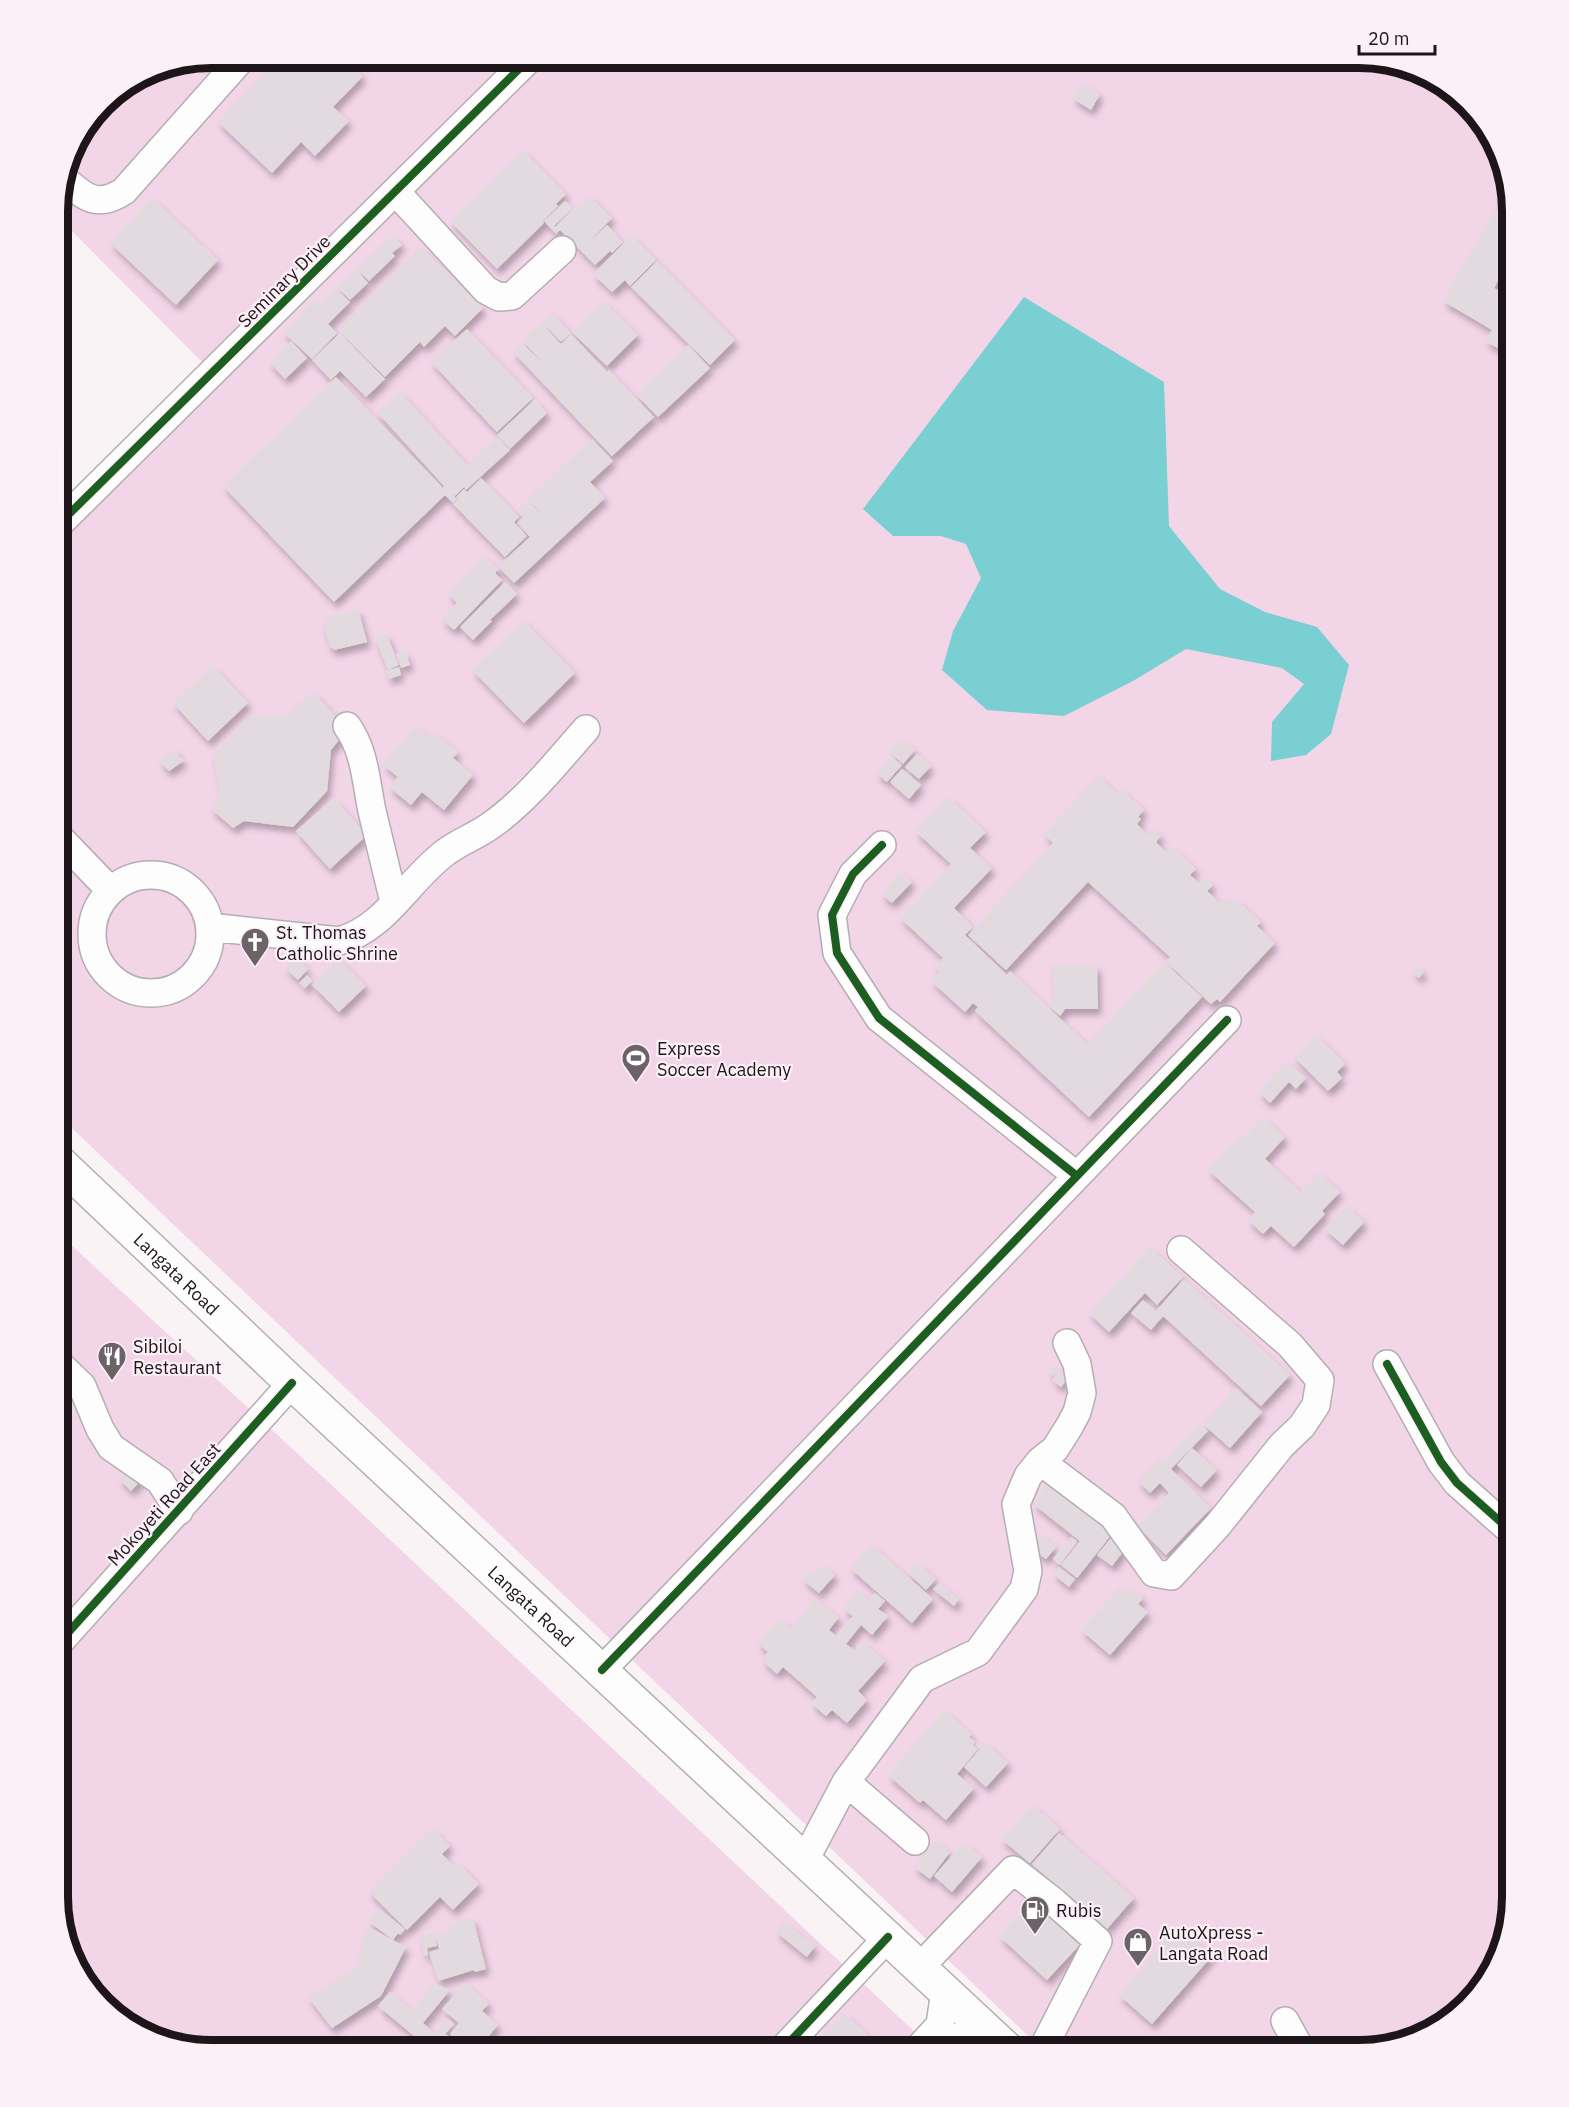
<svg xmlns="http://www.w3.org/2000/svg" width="1569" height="2107" font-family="'IBM Plex Sans',sans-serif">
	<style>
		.green { fill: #f3d5e8 }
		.water { fill: #7acfd2 }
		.building { fill: #e2dadf; filter: url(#shadow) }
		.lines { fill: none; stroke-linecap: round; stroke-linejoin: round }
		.minor-casing { stroke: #b5adb2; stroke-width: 30 }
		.major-casing { stroke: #b5adb2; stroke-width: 36 }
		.minor { stroke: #fefdfe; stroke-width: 27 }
		.major { stroke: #fefdfe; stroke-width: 33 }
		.cycleway-casing { stroke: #fcf0f7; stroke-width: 11 }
		.cycleway { stroke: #1b5e20; stroke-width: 8 }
		.labels { text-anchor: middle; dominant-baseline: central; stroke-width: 4.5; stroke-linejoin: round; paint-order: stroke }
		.street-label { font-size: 18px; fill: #1e151b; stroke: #fcf0f7 }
		.poi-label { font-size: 18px; fill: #1e151b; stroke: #fcf0f7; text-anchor: start }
		.rim { fill: none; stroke: #1e151b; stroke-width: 8 }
	</style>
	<defs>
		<filter id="shadow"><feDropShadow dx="3.5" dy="6" stdDeviation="3" flood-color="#0004"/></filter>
	</defs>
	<rect width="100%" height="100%" fill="#f9f3f6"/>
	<path class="green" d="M211,57H1368L1435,78L1486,126L1512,211V1896L1492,1973L1443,2024L1358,2050H1043L57,1114V524L204,364L57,216V200L73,143L109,95L152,69Z
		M57,1232L323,1477L934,2050H211L134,2030L83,1981L57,1896Z"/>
	<path class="water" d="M1024,297L1164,382L1169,526L1220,589L1265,612L1317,627L1349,665L1331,734L1306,755L1271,761L1272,722L1304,684L1282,668L1186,649L1133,681L1064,716L987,710L942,670L953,631L981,578L966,544L941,536H893L863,509Z"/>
	<path class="building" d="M279,57H343L363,76L333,107L349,121L315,156L301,142L272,173L218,122Z
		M1082,83L1100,94L1091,110L1072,98Z
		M523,150L566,194L556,204L558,206L543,221L544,223L497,269L450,221Z
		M1506,192L1512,211V256L1494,288L1512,299V345L1507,353L1485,341L1492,330L1443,301Z
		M590,196L612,218L587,244L607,225L623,242L612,253L610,251L595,265L560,230L556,234L544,221L565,201L573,208L554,226L555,227L576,206L578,208Z
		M152,198L218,260L176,305L110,243Z
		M393,235L402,245L392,253L395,256L369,281L357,269Z
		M632,235L656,260L630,286L625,280L612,292L593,274Z
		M421,247L483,308L455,336L445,326L424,347L420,342L385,377L338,330Z
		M657,261L735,340L710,365L631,287Z
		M356,269L368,283L350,300L337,287Z
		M335,288L350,302L328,324L337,333L312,359L283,332L315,299L319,304Z
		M603,301L638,335L607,366L572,332Z
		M552,313L571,333L561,342L542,322Z
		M541,322L561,344L571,334L607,372L609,370L654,417L612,456L513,352L522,343L543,363L522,340Z
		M467,329L533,398L497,432L431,362Z
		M340,333L385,379L366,397L340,371L331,380L312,360Z
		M291,341L307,358L285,379L269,362Z
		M688,345L710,368L658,417L636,394Z
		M336,377L443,488L444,486L377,412L400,392L467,465L497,437L510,450L466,490L464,487L455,496L452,494L457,499L453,503L445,495L334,602L223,486Z
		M535,399L547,413L510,449L497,435Z
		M592,439L613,461L590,482L605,498L514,583L498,566L530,537L517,523L523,517L517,511L528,501L544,516L528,499Z
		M481,478L519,517L514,522L527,536L505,557L453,504L458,499L456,497L464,489L467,492Z
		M485,556L499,569L495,573L502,580L454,630L442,619L457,603L448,594Z
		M505,582L517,594L490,620L492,621L473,640L460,627Z
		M358,609L367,642L334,650L333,648H330L323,624L327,623L326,618Z
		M523,620L575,673L524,723L472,670Z
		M386,633L399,665L388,670L375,638Z
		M405,651L410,665L401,668L396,654Z
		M213,666L248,703L208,741L173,703Z
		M399,667L401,675L389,679L386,671Z
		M314,692L347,730L331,750L327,791L293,827L244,821L233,828L211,809L220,794L213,754L250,716H284Z
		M415,726L428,736L432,731L458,752L453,758L473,775L444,810L422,792L411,805L389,787L398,777L383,765Z
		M901,738L915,750L903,764L889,752Z
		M176,749L179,757L185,760L169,771L159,761Z
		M917,754L931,766L919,779L905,767Z
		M891,756L902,765L887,782L876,773Z
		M902,769L921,785L909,799L890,782Z
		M1098,776L1116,792L1120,788L1144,810L1138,817L1141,819L1137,824L1147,834L1153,828L1161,836L1156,842L1166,852L1172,847L1196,869L1190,875L1200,884L1205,878L1213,885L1207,891L1219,902L1224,897L1232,904L1236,899L1261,922L1257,926L1275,943L1220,1002L1217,999L1211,1004L1166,962L1170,957L1088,882L1006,970L968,935L1053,843L1044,834Z
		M948,797L986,832L970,848L992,868L954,908L973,927L965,935L1007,975L1010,971L1087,1044L1164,962L1202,997L1089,1117L975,1011L978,1007L973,1003L965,1012L931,981L939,972L934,968L943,958L900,918L951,864L915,831Z
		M334,798L367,835L330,869L296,831Z
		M1512,859V883L1500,872Z
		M901,872L912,882L892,903L881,894Z
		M295,957L308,969L298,980L285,968Z
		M339,959L366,986L339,1012L312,985Z
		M1052,965H1097L1098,1009H1065L1060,1016L1048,1005L1053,999Z
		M1417,966L1424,971L1419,978L1412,972Z
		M307,975L312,981L305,988L299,983Z
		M1316,1035L1345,1064L1337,1072L1342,1078L1328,1091L1294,1057Z
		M1286,1061L1306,1078L1296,1089L1289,1082L1270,1103L1259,1092Z
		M1263,1117L1285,1137L1265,1159L1301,1192L1319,1172L1340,1192L1322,1211L1325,1214L1294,1247L1271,1226L1263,1234L1248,1220L1255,1212L1208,1170L1240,1135L1244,1138Z
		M1346,1205L1364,1222L1343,1245L1325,1229Z
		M1150,1247L1183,1277L1157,1305L1145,1293L1109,1332L1089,1313Z
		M1184,1279L1290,1375L1261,1406L1163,1316L1151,1330L1131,1313L1143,1300L1156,1311Z
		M1052,1366L1058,1370L1054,1376L1048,1372Z
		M1059,1371L1068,1378L1061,1387L1052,1380Z
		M1236,1388L1262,1412L1230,1448L1203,1424Z
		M1200,1423L1208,1431L1171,1469L1211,1508L1166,1555L1137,1526L1169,1493L1160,1483L1150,1493L1138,1481L1160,1458L1163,1461Z
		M1192,1448L1217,1470L1201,1487L1177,1465Z
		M130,1467L143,1478L131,1491L119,1479Z
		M1051,1480L1115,1530L1077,1578L1061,1565L1080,1541L1033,1504Z
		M1040,1535L1056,1547L1046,1559L1030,1548Z
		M1071,1537L1077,1541L1060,1565L1053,1559L1064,1544L1067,1546Z
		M1111,1538L1125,1549L1112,1566L1097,1555Z
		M871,1544L933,1599L912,1623L850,1568Z
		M917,1562L936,1579L926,1590L907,1572Z
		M824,1565L835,1575L819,1593L803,1580L809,1571L815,1574Z
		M1059,1567L1075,1579L1069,1587L1053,1574Z
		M939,1583L959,1599L954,1606L933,1589Z
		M1120,1587L1128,1594L1133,1589L1143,1598L1138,1604L1148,1612L1110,1655L1081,1630Z
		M858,1591L869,1600L875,1593L885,1601L878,1609L888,1616L872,1635L861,1625L846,1644L854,1650L863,1642L885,1661L858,1691L867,1700L847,1723L832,1710L826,1716L811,1703L817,1697L783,1667L777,1674L762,1660L768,1652L758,1643L780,1618L791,1628L814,1599L839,1617L829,1630L836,1636L853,1616L843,1609Z
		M944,1710L971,1734L969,1737L975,1742L973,1745L978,1749L957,1774L974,1788L946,1820L923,1800L920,1803L888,1775Z
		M978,1742L982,1746L985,1742L1008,1763L986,1787L964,1767L980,1749L975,1745Z
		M1033,1805L1060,1829L1030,1863L1001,1839Z
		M433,1828L450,1846L442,1854L454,1866L458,1863L479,1884L453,1910L440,1897L407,1930L369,1892Z
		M1059,1833L1134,1898L1107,1929L1032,1864Z
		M935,1840L950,1852L930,1879L914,1867Z
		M964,1842L982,1857L952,1892L934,1876Z
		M1039,1893L1087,1937L1047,1980L999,1936Z
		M378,1908L405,1929L400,1935L398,1933L393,1940L368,1921Z
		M473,1918L486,1969L475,1972L474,1970L438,1981L429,1952L439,1949L435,1934L450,1930L448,1924Z
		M784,1922L815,1946L807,1957L776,1932Z
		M367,1926L406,1947L381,1996L332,2028L308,1997L357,1966Z
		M1178,1926L1212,1956L1152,2024L1119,1995Z
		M434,1933L437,1946L427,1948L428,1955L424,1956L420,1936Z
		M433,1983L450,1990L423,2023L434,2033L447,2018L454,2024L445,2034L450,2037L443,2045L450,2050H431L378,2006L390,1992L413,2011Z
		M465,1983L489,2003L482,2011L498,2025L477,2050H469L450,2034L459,2023L442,2009Z
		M844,2013L884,2050H809Z
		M546,2032L564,2050H527Z
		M647,2035L665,2050H634Z"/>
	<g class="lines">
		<g class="minor-casing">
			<path id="minor" d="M63,178C84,197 97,209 124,191L243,57
				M396,192L486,290L499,297L512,296L562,250
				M57,526L531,57
				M347,726C365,751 366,782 372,811C379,841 387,872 394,902
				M57,835L110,890
				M882,845L853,874L832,915L837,953L879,1018L1077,1176
				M92 934a59 59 0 1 1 118 0a59 59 0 1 1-118 0Z
				M210,927L339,941C385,929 409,879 446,852C459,842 476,836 490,826C526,801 557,762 586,729
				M57,1362L82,1386L100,1429L111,1447L160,1481L179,1511
				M1387,1364L1441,1462L1457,1483L1512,1532
				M1040,1461L1113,1516L1154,1573L1171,1576L1218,1525L1282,1445L1302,1426L1316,1405L1320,1380L1290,1345L1181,1250
				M57,1645L292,1383
				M602,1670L1227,1020
				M846,1782L915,1841
				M805,1860L846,1782L922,1679L978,1652L1024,1589L1028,1571L1016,1504L1028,1476L1040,1461L1055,1449L1069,1427L1077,1412L1082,1393L1077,1364L1067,1343
				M920,1967L1013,1870L1054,1902L1098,1941L1042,2050
				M1285,2021L1301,2050
				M782,2050L888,1937
				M917,2050L940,2025L945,1990
				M941,2050L952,2038L989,2032"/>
		</g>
		<g class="major-casing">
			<g id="major">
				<path id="s1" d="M57,1160L292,1383L1008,2050"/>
			</g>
		</g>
		<use href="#minor" class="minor"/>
		<use href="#major" class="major"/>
		<g class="cycleway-casing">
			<path id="cycleway" d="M57,526L531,57
				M882,845L853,874L832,915L837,953L879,1018L1077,1176
				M1387,1364L1441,1462L1457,1483L1512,1532
				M57,1645L292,1383
				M602,1670L1227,1020
				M782,2050L888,1937"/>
		</g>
		<use href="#cycleway" class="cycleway"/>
	</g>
	<defs>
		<g id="church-pin" transform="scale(1.5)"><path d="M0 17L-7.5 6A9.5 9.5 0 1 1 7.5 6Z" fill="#6b6368" stroke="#fcf0f7"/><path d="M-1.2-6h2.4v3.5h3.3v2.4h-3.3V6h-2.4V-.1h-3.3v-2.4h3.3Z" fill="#fff"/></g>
		<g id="stadium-pin" transform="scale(1.5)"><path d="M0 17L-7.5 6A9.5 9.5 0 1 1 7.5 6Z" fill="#6b6368" stroke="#fcf0f7"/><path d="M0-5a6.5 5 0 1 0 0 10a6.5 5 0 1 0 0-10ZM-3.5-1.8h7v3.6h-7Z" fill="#fff"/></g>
		<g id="restaurant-pin" transform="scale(1.5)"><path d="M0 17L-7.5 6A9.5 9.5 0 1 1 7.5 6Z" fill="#6b6368" stroke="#fcf0f7"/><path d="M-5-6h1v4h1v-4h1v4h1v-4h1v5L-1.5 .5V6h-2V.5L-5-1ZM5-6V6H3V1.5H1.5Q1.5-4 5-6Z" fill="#fff"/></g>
		<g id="fuel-pin" transform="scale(1.5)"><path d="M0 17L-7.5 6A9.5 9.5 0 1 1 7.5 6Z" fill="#6b6368" stroke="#fcf0f7"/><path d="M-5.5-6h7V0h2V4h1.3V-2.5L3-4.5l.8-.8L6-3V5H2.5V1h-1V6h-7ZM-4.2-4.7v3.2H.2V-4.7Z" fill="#fff"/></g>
		<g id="shop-pin" transform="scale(1.5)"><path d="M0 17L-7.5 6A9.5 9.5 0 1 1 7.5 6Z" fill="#6b6368" stroke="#fcf0f7"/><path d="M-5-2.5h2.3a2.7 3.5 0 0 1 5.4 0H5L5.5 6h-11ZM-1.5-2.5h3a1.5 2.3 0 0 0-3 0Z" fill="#fff"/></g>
	</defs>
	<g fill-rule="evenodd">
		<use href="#church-pin" x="255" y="942"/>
		<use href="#stadium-pin" x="636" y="1058"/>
		<use href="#restaurant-pin" x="112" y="1356"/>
		<use href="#fuel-pin" x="1035" y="1910"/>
		<use href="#shop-pin" x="1138" y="1942"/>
	</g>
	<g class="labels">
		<g class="street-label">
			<text transform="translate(284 281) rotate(-45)">Seminary Drive</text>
			<text stroke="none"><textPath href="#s1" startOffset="165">Langata Road</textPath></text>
			<text transform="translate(164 1504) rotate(-48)">Mokoyeti Road East</text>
			<text stroke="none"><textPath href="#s1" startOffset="651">Langata Road</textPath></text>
		</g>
		<g class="poi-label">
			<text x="276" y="932">St. Thomas<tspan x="276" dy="21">Catholic Shrine</tspan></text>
			<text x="657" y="1048">Express<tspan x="657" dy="21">Soccer Academy</tspan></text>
			<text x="133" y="1346">Sibiloi<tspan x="133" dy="21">Restaurant</tspan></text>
			<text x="1056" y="1910">Rubis</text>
			<text x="1159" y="1932">AutoXpress -<tspan x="1159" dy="21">Langata Road</tspan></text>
		</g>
	</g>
	<path d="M0 0H1569V2107H0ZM211 68H1359A143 143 0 0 1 1502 211V1897A143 143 0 0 1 1359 2040H211A143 143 0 0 1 68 1897V211A143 143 0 0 1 211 68Z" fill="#fcf0f7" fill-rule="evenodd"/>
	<path class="rim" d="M211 68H1359A143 143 0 0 1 1502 211V1897A143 143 0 0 1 1359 2040H211A143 143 0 0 1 68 1897V211A143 143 0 0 1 211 68Z"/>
	<path d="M1359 45v9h76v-9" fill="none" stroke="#1e151b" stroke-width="3"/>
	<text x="1368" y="45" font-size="18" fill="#1e151b" stroke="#fcf0f7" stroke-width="4.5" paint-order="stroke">20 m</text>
</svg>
